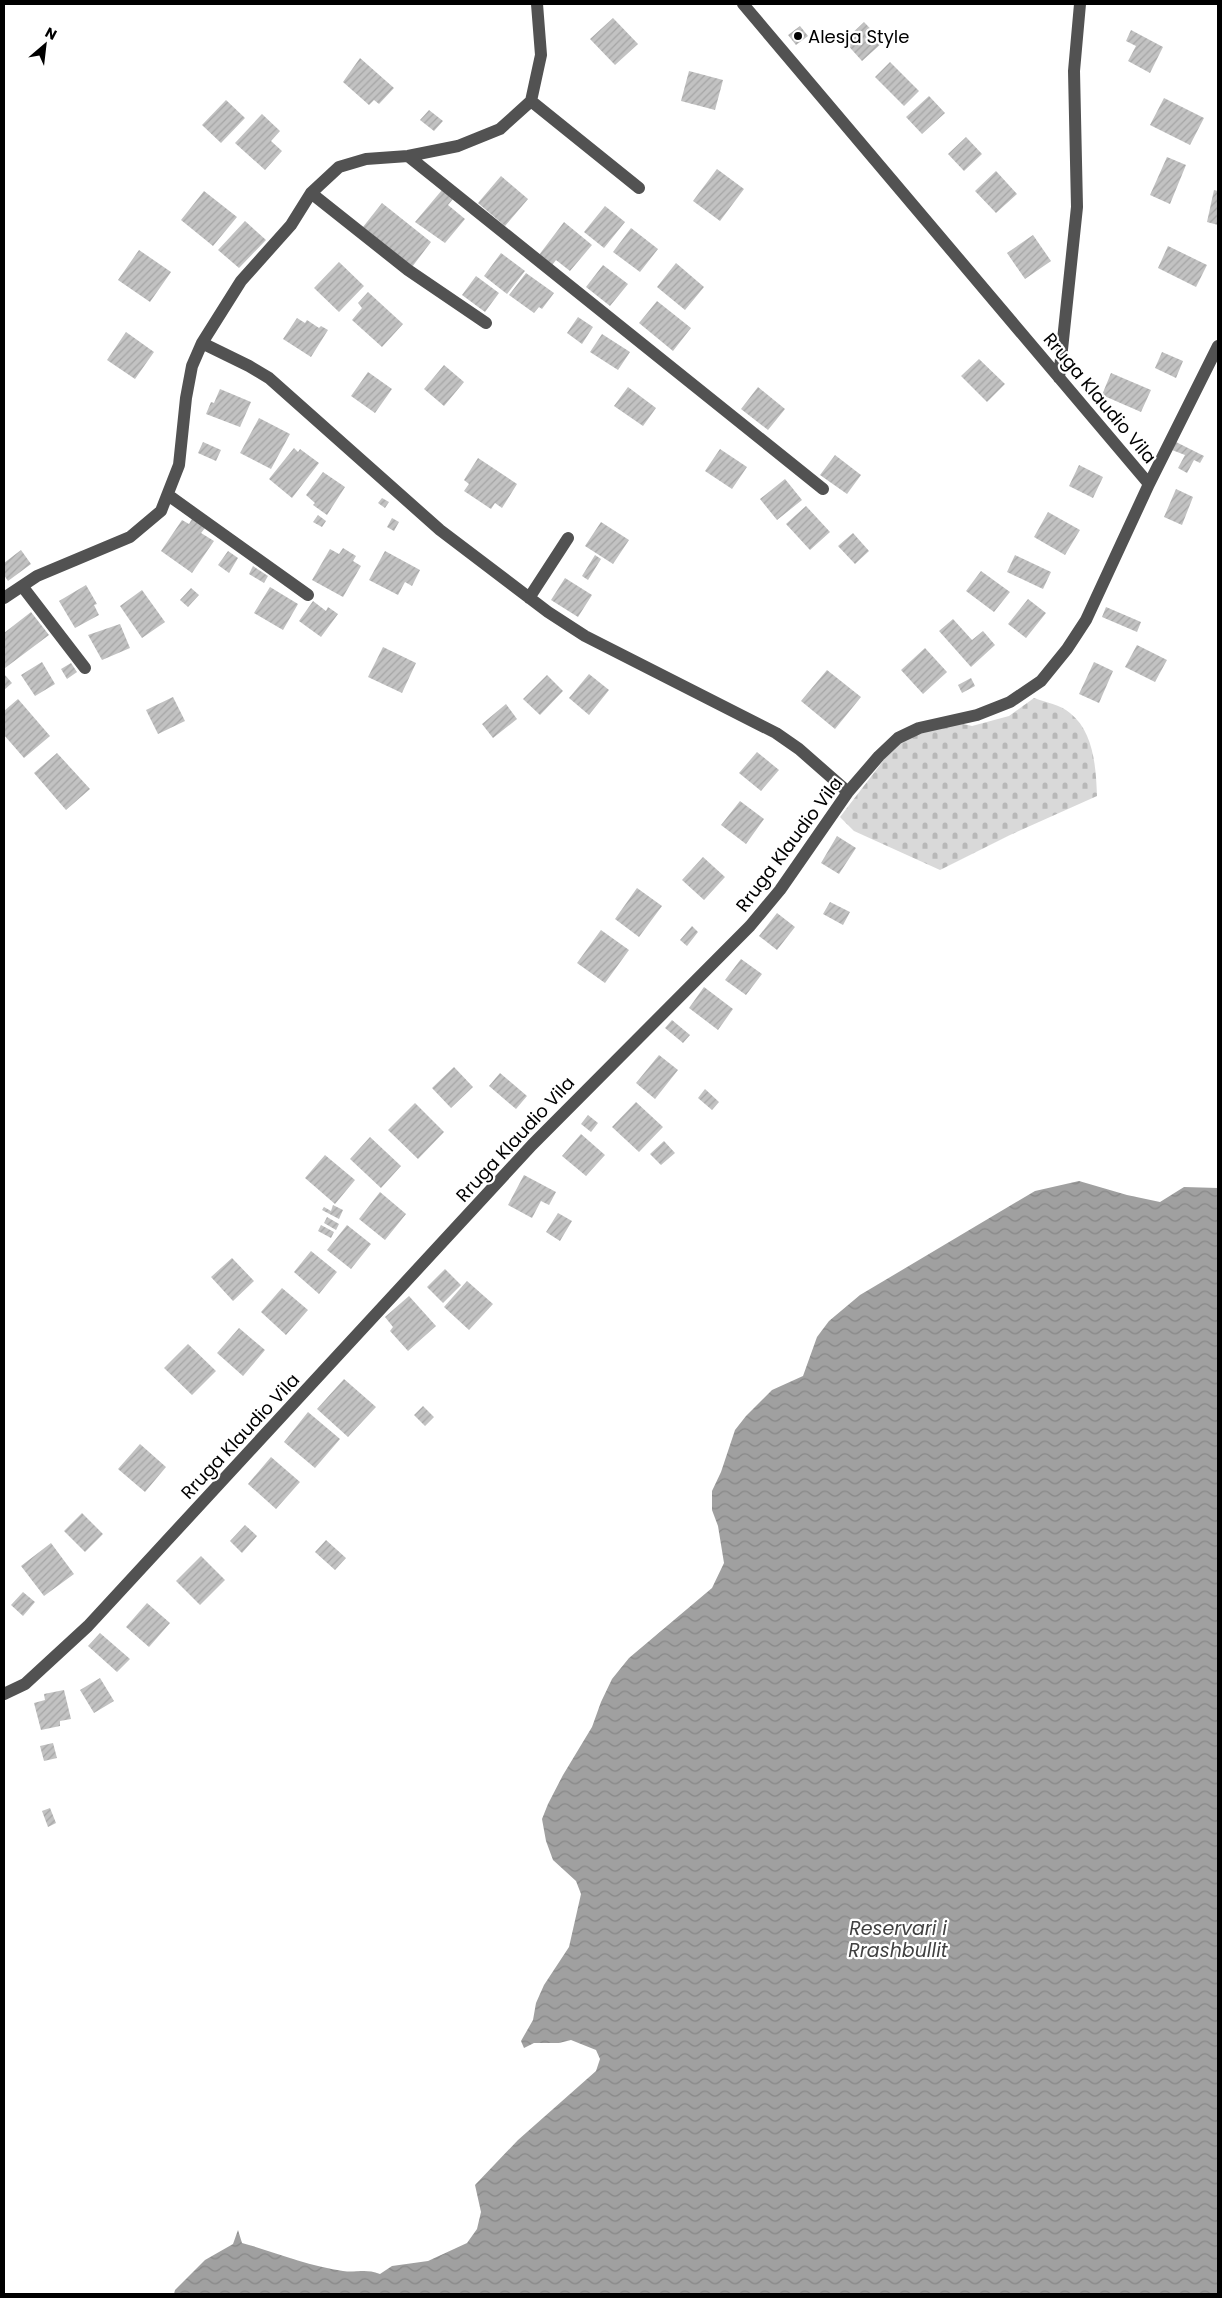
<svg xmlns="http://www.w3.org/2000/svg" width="1222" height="2298" font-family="Poppins,sans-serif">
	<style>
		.cemetery { fill: url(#cemetery-stones) }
		.water { fill: url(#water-waves) }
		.building { fill: url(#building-hatch) }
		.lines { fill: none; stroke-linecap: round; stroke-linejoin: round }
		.minor { stroke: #525252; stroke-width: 12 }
		.poi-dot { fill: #000; stroke: #fff; stroke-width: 2 }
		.labels { text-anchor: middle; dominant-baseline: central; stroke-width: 4.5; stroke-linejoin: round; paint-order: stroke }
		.poi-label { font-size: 18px; fill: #000; stroke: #fff; text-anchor: start }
		.street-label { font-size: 18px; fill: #000; stroke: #fff }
		.water-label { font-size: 19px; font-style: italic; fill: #414141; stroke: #fff }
	</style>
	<defs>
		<pattern id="cemetery-stones" width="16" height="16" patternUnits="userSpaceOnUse" patternTransform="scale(1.25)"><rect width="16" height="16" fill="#d9d9d9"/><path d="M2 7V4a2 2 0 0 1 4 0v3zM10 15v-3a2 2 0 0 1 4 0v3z" fill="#b8b8b8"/></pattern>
		<pattern id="water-waves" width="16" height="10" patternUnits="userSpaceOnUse" patternTransform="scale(1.25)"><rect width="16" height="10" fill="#a0a0a0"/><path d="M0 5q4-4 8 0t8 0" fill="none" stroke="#888"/></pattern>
		<pattern id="building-hatch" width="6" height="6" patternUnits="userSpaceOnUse" patternTransform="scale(1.25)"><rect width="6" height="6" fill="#c2c2c2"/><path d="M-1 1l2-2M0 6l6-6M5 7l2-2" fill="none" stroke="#a5a5a5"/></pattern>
	</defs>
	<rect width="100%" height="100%" fill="#fff"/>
	<path class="cemetery" d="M1034,698C1045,702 1061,705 1070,713C1094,732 1096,768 1097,796L1010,835L940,870L854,831L840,817L903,735L954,722L972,726L1009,716Z"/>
	<path class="water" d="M1079,1181L1127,1195L1160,1202L1184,1187L1218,1188V2294H174L175,2290L205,2260L233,2244L238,2230L242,2243C275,2252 308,2266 343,2271C358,2273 364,2268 380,2274L392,2266L428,2261L467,2243L477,2229L481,2212L475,2185L518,2140L596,2071L600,2059L596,2050L571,2040L559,2043H534L524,2048L521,2041L533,2020L536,2003L544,1985L569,1947L581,1894L576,1881L553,1860L546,1841L542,1819L548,1804L563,1775L592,1727L601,1702L612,1679L629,1658L712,1588L724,1563L718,1526L712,1510V1491L721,1472L735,1430L746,1416L772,1390L803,1376L817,1337L829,1321L860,1295L1035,1191Z"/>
	<path class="building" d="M613,18L638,44L615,65L590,39Z
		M864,22L883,42L862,61L844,41Z
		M800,26L808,36L796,45L788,35Z
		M1131,30L1163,47L1150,73L1128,61L1136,46L1126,41Z
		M360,58L394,88L379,104L374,100L369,105L343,82Z
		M890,62L919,91L904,106L875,77Z
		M689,71L723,80L715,110L681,101Z
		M929,96L945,113L922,134L906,117Z
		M1164,98L1204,118L1190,145L1150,125Z
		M226,100L245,118L221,143L202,125Z
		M429,110L443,121L434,131L420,120Z
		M262,114L280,131L271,141L282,151L265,170L235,143Z
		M966,137L982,154L964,171L948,154Z
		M1167,157L1186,165L1170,204L1150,195Z
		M717,169L744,189L720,221L693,201Z
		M996,171L1017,194L996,213L975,191Z
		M501,176L528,199L505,226L478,203Z
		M442,190L453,199L448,205L465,219L445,243L415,222Z
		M1214,190L1218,191V225L1207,222Z
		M204,191L237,217L213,246L181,220Z
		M382,203L431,242L412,267L363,227Z
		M605,206L625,222L604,248L584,232Z
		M245,221L266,240L239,268L218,250Z
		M564,222L592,245L570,271L556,260L552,265L539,255Z
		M631,228L658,249L640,272L613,252Z
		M1033,235L1051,261L1025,279L1007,253Z
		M1168,246L1207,265L1196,287L1158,268Z
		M139,250L171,272L150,302L118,280Z
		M501,253L525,271L507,294L484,276Z
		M339,262L364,286L339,312L314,288Z
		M676,263L704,287L685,310L657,287Z
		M603,265L628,284L610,306L586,287Z
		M526,273L554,293L542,309L539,307L534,313L509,295Z
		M476,276L499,293L485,312L462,295Z
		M368,292L403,324L382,347L352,320L362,308L358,303Z
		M657,301L691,328L673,351L639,323Z
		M578,317L593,327L582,344L567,333Z
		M297,318L305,323L307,320L319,328L321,326L328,330L311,357L283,339Z
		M126,332L154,352L135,379L107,360Z
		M602,334L630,352L618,370L590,352Z
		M1162,352L1183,361L1176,378L1155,368Z
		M979,359L1005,384L987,402L961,376Z
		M444,365L464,382L444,406L424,389Z
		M368,372L392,389L375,413L351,396Z
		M1111,373L1151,390L1141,412L1102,395Z
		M628,387L656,408L643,426L614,406Z
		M758,387L785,409L768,430L741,409Z
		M220,389L251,402L240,427L206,414L211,402L214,403Z
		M259,418L290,434L271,469L240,453Z
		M203,442L221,450L216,461L198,453Z
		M1176,442L1204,456L1200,463L1194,460L1187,473L1178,468L1185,455L1172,450Z
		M294,448L298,452L300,449L319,463L292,498L269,479Z
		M720,449L747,467L732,489L705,471Z
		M835,455L861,475L847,494L820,475Z
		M478,458L517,484L502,508L495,503L491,509L464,491L469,484L464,480Z
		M1079,465L1103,477L1093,498L1069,486Z
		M323,472L345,487L327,515L313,505L315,503L306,495Z
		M785,479L802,500L777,520L760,499Z
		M1176,489L1193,497L1182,525L1164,517Z
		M382,498L389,502L385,508L378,503Z
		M806,506L830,532L810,550L786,524Z
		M1048,512L1080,530L1065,555L1034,537Z
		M318,515L326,521L322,527L313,522Z
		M392,518L399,522L394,531L387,527Z
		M192,519L205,528L201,533L214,541L192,573L161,551L182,520L189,524Z
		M601,522L629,540L613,564L585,546Z
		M853,533L869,551L855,564L838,546Z
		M343,548L356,556L353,561L361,566L343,597L312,580L330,549L339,554Z
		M21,550L31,564L8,581L4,575V563Z
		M228,551L238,558L229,573L218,565Z
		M385,551L420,570L412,586L405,582L398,595L369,580Z
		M595,555L601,559L588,580L582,576Z
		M1015,555L1051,572L1043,589L1007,572Z
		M253,566L268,576L264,583L249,574Z
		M981,571L1010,592L994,612L966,591Z
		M565,578L592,595L578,617L551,600Z
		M86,585L97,604L94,605L99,615L75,628L59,601Z
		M270,587L298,604L283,630L254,613Z
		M191,588L199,595L188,607L180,600Z
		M142,590L165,622L142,638L120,606Z
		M1028,599L1046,613L1026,638L1008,624Z
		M313,601L326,611L328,607L338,614L321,637L299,621Z
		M1106,607L1141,622L1137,632L1102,617Z
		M31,612L49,635L5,668L4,633Z
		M953,619L972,640L983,631L995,645L971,667L939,631Z
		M120,624L130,648L102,660L88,635Z
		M1137,645L1167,660L1155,682L1125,667Z
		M383,647L416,663L402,693L368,677Z
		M925,648L947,672L923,694L901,670Z
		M42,662L55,684L35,696L21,675Z
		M1094,662L1113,671L1099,703L1079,694Z
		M71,663L77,672L67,679L61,669Z
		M827,670L861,697L835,729L801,701Z
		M4,674L12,683L4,690Z
		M589,674L609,690L589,715L569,698Z
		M547,675L563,691L540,715L523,699Z
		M971,678L975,686L962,693L958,685Z
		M173,697L185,721L158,734L146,710Z
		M18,699L50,736L24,758L4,735V711Z
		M506,704L517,719L493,738L482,724Z
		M757,752L779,770L761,791L739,773Z
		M57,753L90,789L66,810L34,773Z
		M740,801L764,819L746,844L721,825Z
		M837,836L856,848L839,874L821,863Z
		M703,857L725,877L704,900L682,880Z
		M637,888L662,906L639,937L615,919Z
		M830,902L850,912L843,925L823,914Z
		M777,913L795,927L777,950L759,936Z
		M692,926L698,932L687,946L680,940Z
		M601,930L629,950L605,983L577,963Z
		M741,959L762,974L746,995L725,980Z
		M704,987L733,1009L718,1030L689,1008Z
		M672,1020L690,1035L683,1043L665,1028Z
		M659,1055L678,1070L655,1099L636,1083Z
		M454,1067L473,1087L451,1108L432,1088Z
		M500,1073L527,1096L516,1109L489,1086Z
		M705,1089L719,1102L712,1110L698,1098Z
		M636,1102L663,1127L639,1152L612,1127Z
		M415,1103L444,1132L418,1159L388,1130Z
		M588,1115L598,1123L591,1132L581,1124Z
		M581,1134L605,1155L586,1176L562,1156Z
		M370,1137L401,1166L381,1188L350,1159Z
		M664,1141L675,1153L661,1165L650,1154Z
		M325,1155L355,1180L335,1204L305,1178Z
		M524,1175L556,1192L549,1205L541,1201L532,1218L508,1205Z
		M380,1192L406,1214L385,1240L359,1219Z
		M333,1205L343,1210L339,1219L322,1210L324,1207L331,1211Z
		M558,1213L572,1221L560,1241L546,1232Z
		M327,1217L339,1224L336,1230L324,1223Z
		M321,1225L334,1232L331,1238L318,1231Z
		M347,1225L371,1244L351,1269L327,1250Z
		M311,1251L337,1272L319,1294L294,1272Z
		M232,1258L254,1281L233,1301L211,1277Z
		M445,1269L461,1285L443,1303L427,1287Z
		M467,1281L493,1304L469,1330L444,1307Z
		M282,1288L308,1310L286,1335L261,1312Z
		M409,1296L436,1326L408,1351L390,1331L393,1327L385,1317Z
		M239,1328L265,1350L243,1376L217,1353Z
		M188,1344L216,1371L192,1395L164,1368Z
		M344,1379L376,1407L348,1437L317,1409Z
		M423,1406L434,1417L425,1426L414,1415Z
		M308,1412L340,1439L315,1468L284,1442Z
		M140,1444L166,1467L145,1492L118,1469Z
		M271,1457L300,1482L276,1509L248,1484Z
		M82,1513L103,1534L85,1552L64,1531Z
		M245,1525L257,1536L242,1553L230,1541Z
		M326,1540L346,1558L335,1570L315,1552Z
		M51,1543L74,1574L44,1596L21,1566Z
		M201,1556L225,1580L200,1605L176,1581Z
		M23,1592L35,1602L23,1616L11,1605Z
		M147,1603L170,1623L149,1647L126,1627Z
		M100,1633L130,1659L117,1672L88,1646Z
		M100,1678L114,1701L94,1713L80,1690Z
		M64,1690L71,1719L60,1721V1726L41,1730L34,1703L45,1700L44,1694Z
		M53,1743L57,1758L44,1761L40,1746Z
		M50,1808L56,1823L48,1827L42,1811Z"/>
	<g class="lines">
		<path class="minor" d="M531,101L639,188
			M408,156L823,489
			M311,193L408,270L486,323
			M202,343L249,366L269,378L440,530L548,612L585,636L776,733L799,749L848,792
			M1059,378L1077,207L1074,71L1080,4
			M1149,484L1218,346
			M168,495L308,595
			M22,586L85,668
			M4,598L37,576L130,537L161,511L179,465L186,398L192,366L202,343L241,281L291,225L311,193L339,167L366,159L408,156L458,146L500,129L531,101L541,55L537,4
			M529,598L568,538
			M4,1694L25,1684L88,1626L532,1145L750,926L780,890L848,792L879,756L898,738L919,728L977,715L1010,702L1041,681L1067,649L1086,620L1149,484L743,4"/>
	</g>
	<circle class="poi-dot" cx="798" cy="36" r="5"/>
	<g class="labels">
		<g class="poi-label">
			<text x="808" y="36">Alesja Style</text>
		</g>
		<g class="street-label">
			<text transform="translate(1100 398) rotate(50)">Rruga Klaudio Vila</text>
			<text transform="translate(789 844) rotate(-53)">Rruga Klaudio Vila</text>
			<text transform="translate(515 1139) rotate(-47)">Rruga Klaudio Vila</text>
			<text transform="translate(240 1436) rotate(-47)">Rruga Klaudio Vila</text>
		</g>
		<g class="water-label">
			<text x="898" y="1928">Reservari i<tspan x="898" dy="22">Rrashbullit</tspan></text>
		</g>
	</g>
	<rect width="1222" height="2298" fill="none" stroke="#000000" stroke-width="10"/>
	<g transform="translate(45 45) rotate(28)" stroke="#ffffff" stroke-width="4" paint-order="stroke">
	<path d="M0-4L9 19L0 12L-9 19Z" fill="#000000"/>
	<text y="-8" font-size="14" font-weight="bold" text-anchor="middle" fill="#000000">N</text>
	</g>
</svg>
